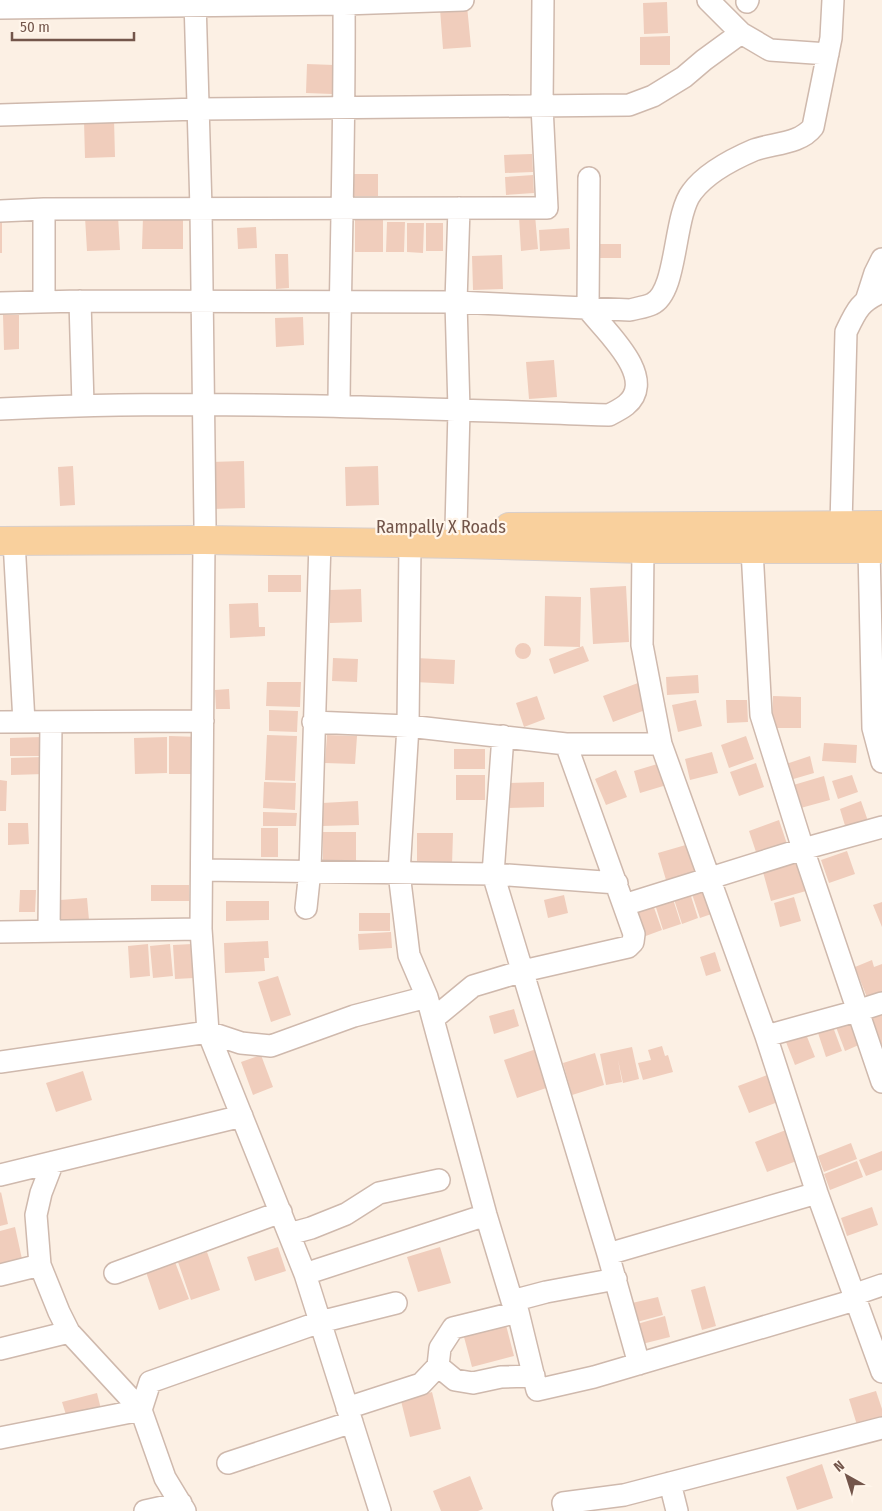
<svg xmlns="http://www.w3.org/2000/svg" width="882" height="1511" font-family="'Fira Sans Condensed',sans-serif">
	<style>
		.building { fill: #f0cdbc }
		.lines { fill: none; stroke-linecap: round; stroke-linejoin: round }
		.minor-casing { stroke: #cfb9ad; stroke-width: 24 }
		.major-casing { stroke: #d8cfcc; stroke-width: 30 }
		.minor { stroke: #fff; stroke-width: 21 }
		.major { stroke: #f9d09d; stroke-width: 28 }
		.labels { text-anchor: middle; dominant-baseline: central; stroke-width: 4.5; stroke-linejoin: round; paint-order: stroke }
		.street-label { font-size: 18px; fill: #73554a; stroke: #fff5ea }
	</style>
	<rect width="100%" height="100%" fill="#fcf0e4"/>
	<path class="building" d="M667,2L668,33L644,34L643,3Z
		M467,6L471,47L443,49L440,9Z
		M670,36V65H640V37Z
		M307,64L334,65L332,94L306,93Z
		M114,119L115,157L85,158L84,121Z
		M532,154L533,172L505,173L504,155Z
		M354,174H378V196H354Z
		M533,175L534,193L506,195L505,177Z
		M535,215L538,249L521,251L519,217Z
		M118,216L120,250L87,251L85,217Z
		M143,217L183,218V249H142Z
		M355,218H383V252H355Z
		M0,222H2V253H0Z
		M387,222H405L404,252H386Z
		M407,223H424L423,253L407,252Z
		M426,223H443V251H426Z
		M256,227L257,248L238,249L237,228Z
		M569,228L570,249L540,251L539,230Z
		M594,244H621V258H594Z
		M275,254H288L289,288L276,289Z
		M502,255L503,289L473,290L472,256Z
		M3,315H19V349L4,350Z
		M303,317L304,345L276,347L275,318Z
		M554,360L557,397L529,399L526,362Z
		M244,461L245,508L212,509L210,462Z
		M73,466L75,505L60,506L58,467Z
		M378,466L379,505L346,506L345,467Z
		M268,575H301V592H268Z
		M626,586L629,642L593,644L590,588Z
		M361,589L362,622L330,623V590Z
		M545,596L581,597L580,647L544,646Z
		M258,603L259,627H265V636L230,638L229,604Z
		M515 651a8 8 0 1 1 16 0a8 8 0 1 1-16 0Z
		M583,646L589,661L554,674L549,659Z
		M333,658L358,659L357,682L332,681Z
		M416,658L455,660L454,684L415,682Z
		M698,675L699,693L667,695L666,677Z
		M267,682H301L300,707L266,706Z
		M638,683L648,709L613,722L603,696Z
		M229,689L230,709H216L215,690Z
		M537,696L545,719L524,727L516,703Z
		M773,696L801,697V728H772Z
		M696,700L702,726L678,732L672,705Z
		M726,700H747L748,722L727,723Z
		M269,710L298,711L297,732L269,731Z
		M267,735L297,736L295,781L265,780Z
		M327,735L357,736L355,764L325,763Z
		M169,736L200,737L199,774H169Z
		M746,736L754,759L729,768L721,745Z
		M42,737V756H10V738Z
		M167,737V773L135,774L134,738Z
		M824,743L857,745L856,763L822,761Z
		M454,749H485V769H454Z
		M712,752L718,773L690,780L685,759Z
		M810,756L814,773L790,780L786,764Z
		M43,757L44,774L11,775V758Z
		M664,762L670,784L640,793L634,771Z
		M756,763L764,787L739,796L730,772Z
		M616,770L627,797L606,805L595,779Z
		M456,775H485V800H456Z
		M852,775L858,792L838,799L832,781Z
		M824,776L830,800L797,809L790,786Z
		M0,780L7,781L6,811H0Z
		M264,782L296,783L295,810L263,808Z
		M544,782V807L508,808V783Z
		M358,801L359,825L322,826V803Z
		M861,801L868,821L846,829L840,809Z
		M263,812L297,813L296,826H263Z
		M779,820L787,844L757,855L749,831Z
		M8,823H28L29,844L8,845Z
		M261,828H278V857H261Z
		M323,832H356V862L323,861Z
		M417,833H453L452,865L417,864Z
		M696,842L704,869L666,880L658,853Z
		M847,851L855,874L829,883L821,860Z
		M798,861L806,891L771,901L763,872Z
		M151,885H189V901H151Z
		M708,885L717,912L700,918L691,891Z
		M20,890H36L35,912H19Z
		M689,890L698,918L682,924L673,896Z
		M564,895L568,913L548,918L544,900Z
		M672,896L681,924L663,930L654,901Z
		M794,897L801,921L780,927L774,903Z
		M87,898L89,920L61,922L60,900Z
		M226,901H269V920L226,921Z
		M652,902L662,930L643,937L633,909Z
		M882,902V927L873,905Z
		M359,913H390V931H359Z
		M391,932L392,948L359,950L358,934Z
		M268,941L269,958H264L265,971L225,973L224,943Z
		M148,944L150,976L130,978L128,946Z
		M170,944L173,976L153,978L150,946Z
		M192,944L194,978L175,979L173,945Z
		M715,952L721,971L706,976L700,957Z
		M872,960L874,967L882,964V994L868,1000L855,967Z
		M278,976L291,1015L271,1022L258,982Z
		M514,1009L519,1026L494,1034L489,1016Z
		M882,1011V1044L880,1045L870,1016Z
		M852,1021L861,1044L845,1051L836,1027Z
		M833,1027L842,1051L826,1057L818,1033Z
		M806,1034L815,1057L795,1065L786,1042Z
		M662,1046L665,1056L668,1055L673,1072L643,1080L638,1063L651,1060L648,1050Z
		M542,1047L555,1085L517,1098L504,1060Z
		M632,1047L639,1079L623,1083L618,1060L622,1082L606,1085L600,1054Z
		M595,1053L604,1085L572,1095L563,1063Z
		M261,1055L273,1087L253,1095L241,1062Z
		M83,1071L92,1100L56,1112L46,1083Z
		M775,1072L786,1099L749,1113L738,1086Z
		M791,1128L802,1159L767,1172L755,1142Z
		M851,1143L857,1159L824,1172L818,1156Z
		M882,1151V1170L866,1176L859,1160Z
		M857,1161L863,1177L830,1190L824,1174Z
		M1,1192L8,1224L0,1226V1193Z
		M872,1207L878,1225L847,1236L841,1218Z
		M15,1227L22,1259L0,1264V1231Z
		M278,1247L286,1271L255,1281L247,1257Z
		M440,1247L451,1283L418,1292L407,1257Z
		M207,1252L220,1290L191,1300L178,1262Z
		M175,1262L189,1299L159,1310L146,1272Z
		M705,1286L716,1326L702,1330L691,1290Z
		M658,1297L663,1315L637,1322L632,1303Z
		M665,1316L670,1337L642,1344L637,1324Z
		M506,1325L514,1356L472,1367L464,1337Z
		M876,1391L882,1409V1418L857,1425L849,1399Z
		M432,1392L441,1429L410,1437L401,1401Z
		M97,1393L101,1409L67,1418L62,1402Z
		M822,1464L833,1498L797,1510L786,1477Z
		M470,1476L483,1509L478,1511H441L433,1491Z"/>
	<g class="lines">
		<g class="minor-casing">
			<path id="minor" d="M195,0L201,209L205,525
				M708,0L741,33L770,50L828,54
				M747,2L748,0
				M0,8L344,4L463,0
				M0,115L199,109L629,105L653,96L684,77L704,60L741,33
				M0,211L44,209L547,208L542,106L543,0
				M867,298L875,273L882,259
				M80,301L83,405
				M44,302V209
				M0,303L80,301L456,302L630,310C637,308 646,307 652,304C678,292 673,216 692,192C706,173 733,159 754,150C774,143 800,144 813,127L831,38L833,0
				M339,406C340,271 345,135 344,0
				M0,409C203,399 406,408 609,415C615,412 621,409 626,405C659,378 604,330 588,309L589,178
				M841,525L846,332C856,311 860,301 882,292
				M456,528L459,410L456,302L459,208
				M204,540L201,929L208,1032L305,1274L380,1511
				M14,541L24,722
				M410,544L408,726L399,873L409,955L427,997L486,1215L512,1301L518,1312L537,1390L594,1377L855,1300
				M643,549L642,645L661,744L766,1036L817,1193L882,1372
				M869,549L873,728L882,762
				M752,550L761,715L803,849L882,1082
				M0,722L203,721
				M313,722L408,726L566,744H661
				M503,736L493,874L608,1254L639,1364
				M202,870L493,874L617,883
				M624,905L803,849L882,827
				M306,908L310,870L320,542
				M49,931L51,722
				M0,932L201,929
				M433,1019L473,986L523,971L628,947L633,942L634,934L566,744
				M766,1036L857,1011L882,1003
				M0,1062L208,1032L241,1043L271,1046L354,1016L427,997
				M53,1162L41,1193L36,1215L40,1265L59,1312L69,1332L141,1410L165,1478L185,1511
				M0,1175L242,1116
				M289,1234L311,1228L346,1214L379,1193L439,1180
				M608,1254L817,1193
				M115,1273L281,1212
				M305,1274L486,1215
				M0,1275L40,1265
				M853,1295L882,1285
				M512,1301L546,1292L616,1279
				M0,1349L69,1332
				M438,1366L455,1380L473,1383L501,1377L534,1376
				M347,1408L421,1384L438,1366L440,1348L453,1328L518,1312
				M141,1410L150,1382L320,1322L396,1303
				M0,1438L141,1410
				M228,1463L352,1422
				M670,1483L677,1511
				M145,1511L181,1503
				M565,1511L563,1503L624,1495L882,1428"/>
		</g>
		<g class="major-casing">
			<path id="major" d="M509,527L882,525
				M0,541L204,540L460,544L643,549H882"/>
		</g>
		<use href="#minor" class="minor"/>
		<use href="#major" class="major"/>
	</g>
	<g class="labels">
		<g class="street-label">
			<text x="441" y="527">Rampally X Roads</text>
		</g>
	</g>
	<g transform="translate(847 1476) rotate(321)" stroke="#fff5ea" stroke-width="4" paint-order="stroke">
	<path d="M0-4L9 19L0 12L-9 19Z" fill="#73554a"/>
	<text y="-8" font-size="14" font-weight="bold" text-anchor="middle" fill="#73554a">N</text>
	</g>
	<path d="M12 32v8h122v-8" fill="none" stroke="#73554a" stroke-width="2.5"/>
	<text x="20" y="32" font-size="15" fill="#73554a" stroke="#fff5ea" stroke-width="4" paint-order="stroke">50 m</text>
</svg>
